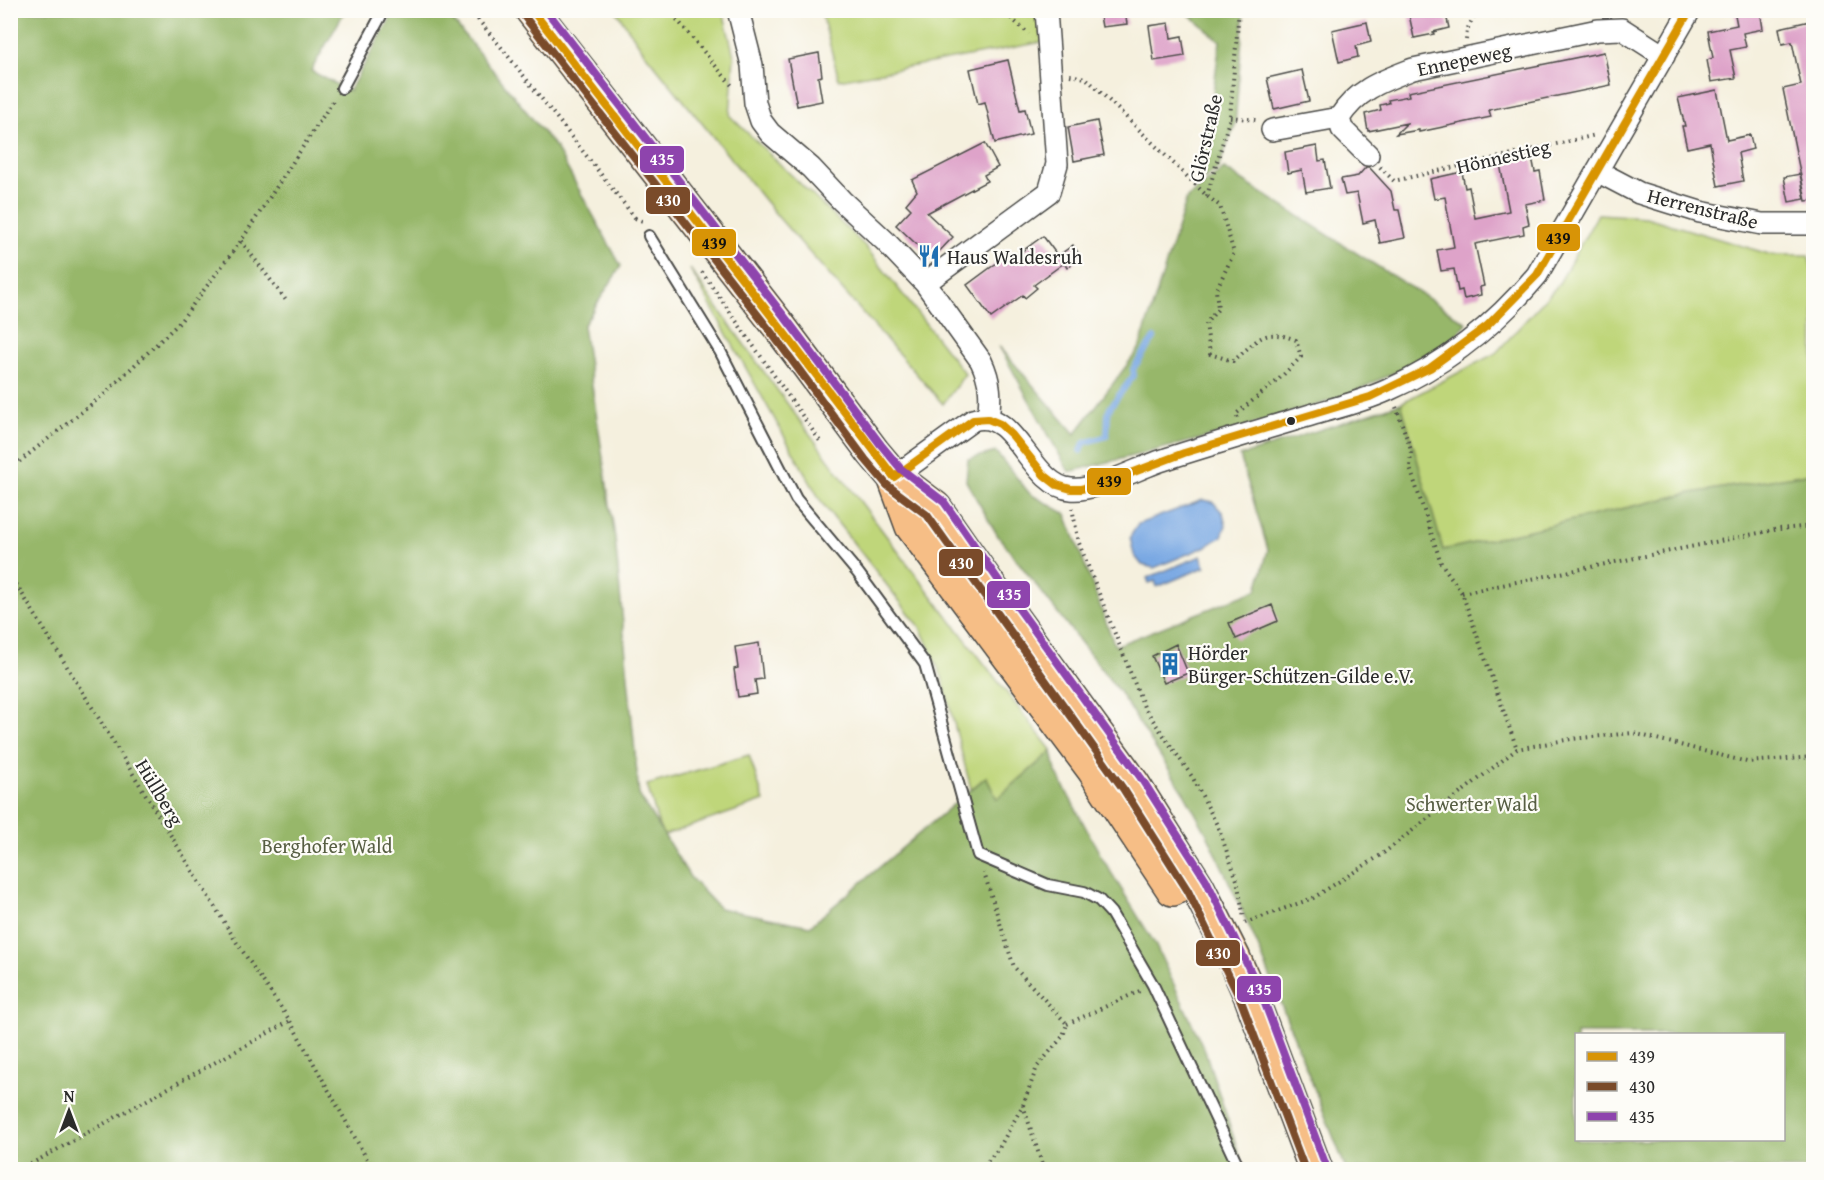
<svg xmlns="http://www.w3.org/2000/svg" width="1824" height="1180" font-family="'Gentium Book Plus',serif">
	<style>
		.green { fill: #bfd67a; stroke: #758052; stroke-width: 1.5 }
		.forest { fill: #97b76a; stroke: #61714a; stroke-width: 1.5; fill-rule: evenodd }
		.water { fill: #79a8e3; stroke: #526a87; stroke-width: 1.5 }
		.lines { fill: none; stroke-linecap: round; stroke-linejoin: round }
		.stream { stroke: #79a8e3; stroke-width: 6 }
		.building { fill: #dea3c9 }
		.lane-casing { stroke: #494946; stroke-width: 14 }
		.street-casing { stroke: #494946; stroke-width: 24 }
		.primary-casing { stroke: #494946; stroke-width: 36 }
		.path { stroke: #494946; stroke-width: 4; stroke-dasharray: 1.5 4.5; stroke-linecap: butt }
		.lane { stroke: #fff; stroke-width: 10 }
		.street { stroke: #fff; stroke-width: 21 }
		.primary { stroke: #f6be86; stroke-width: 33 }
		.bus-1-casing { stroke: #fdfcf7; stroke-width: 12 }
		.bus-2-casing { stroke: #fdfcf7; stroke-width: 12 }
		.bus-3-casing { stroke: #fdfcf7; stroke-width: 12 }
		.bus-1 { stroke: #d89406; stroke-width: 8 }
		.bus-2 { stroke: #7a4b2a; stroke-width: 8 }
		.bus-3 { stroke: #8e44ad; stroke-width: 8 }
		.bus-dot { fill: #2b2b2b; stroke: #fdfcf7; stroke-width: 2 }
		.labels { text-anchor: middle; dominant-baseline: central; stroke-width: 4.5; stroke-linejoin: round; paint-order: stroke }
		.street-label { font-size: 20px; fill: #2b2b2b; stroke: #fdfcf7 }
		.poi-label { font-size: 20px; fill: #2b2b2b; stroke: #fdfcf7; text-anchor: start }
		.park-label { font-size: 20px; fill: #575e43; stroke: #fdfcf7 }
		.line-badge { stroke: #fdfcf7; stroke-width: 2 }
		.badge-label { font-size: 16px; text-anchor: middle; font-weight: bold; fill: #fff }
		.pale-badge-label { font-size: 16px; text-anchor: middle; font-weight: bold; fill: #111 }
	</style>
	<rect width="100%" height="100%" fill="#fdfcf7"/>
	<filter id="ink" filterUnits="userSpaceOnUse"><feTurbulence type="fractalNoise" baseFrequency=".0167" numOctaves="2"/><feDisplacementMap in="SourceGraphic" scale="12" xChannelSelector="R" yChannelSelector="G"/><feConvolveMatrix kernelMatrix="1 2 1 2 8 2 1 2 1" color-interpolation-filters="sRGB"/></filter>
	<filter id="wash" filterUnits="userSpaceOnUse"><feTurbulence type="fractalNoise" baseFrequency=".008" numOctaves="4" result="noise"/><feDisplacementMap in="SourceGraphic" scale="24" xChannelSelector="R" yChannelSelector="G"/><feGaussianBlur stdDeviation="1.35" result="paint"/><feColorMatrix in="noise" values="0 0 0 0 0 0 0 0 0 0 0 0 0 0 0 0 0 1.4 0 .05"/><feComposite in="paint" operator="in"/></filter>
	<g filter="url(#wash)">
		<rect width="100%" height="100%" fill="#f5f0de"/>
		<path class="green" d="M616,11H723L734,56L730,116L865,246L965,374L943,404L779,218L644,52Z
			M821,11H1037L1043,42L839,80Z
			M1598,214L1646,217L1772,255H1808L1814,275L1813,473L1686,494L1443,550L1401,403L1496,353L1558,285Z
			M690,269C806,433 929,593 1052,751L997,799L986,777L971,789L942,677L920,627L822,503Z
			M749,755L764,801L662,836L647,785Z"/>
		<path class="forest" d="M10,11H345L311,71L349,91L395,11H445L556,148L621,266L583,326L615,538L639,795L690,877L719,908L810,926L986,777L997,799L1052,751L1056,772L1101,856L1155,944L1205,1051L1244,1169H11Z
			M1185,11H1244L1235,125L1218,169L1205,179L1200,168L1210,116L1220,41Z
			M1224,169L1467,323L1444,349L1343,397L1220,434L1069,472L999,346L1075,434L1139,349L1187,198Z
			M1401,403L1443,550L1686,494L1813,473V1169H1346L1258,946L1209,838L1184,793L1120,693L998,536L966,481L968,459L996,452L1030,494L1066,514L1115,646L1257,590L1268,550L1240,456ZM1576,1034H1784V1140H1576Z"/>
		<path class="water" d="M1203,500L1213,502L1223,513L1226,525L1222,536L1207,546L1154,568L1142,565L1134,555L1130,537L1138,524Z
			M1201,556L1205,567L1157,587L1155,581L1149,583L1147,578Z"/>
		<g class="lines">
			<path class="stream" d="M1081,451L1084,443L1107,436L1108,412L1111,406L1134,375L1133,369L1154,338"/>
		</g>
		<g id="blocks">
			<path class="building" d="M1099,10H1125L1127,24L1102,27Z
				M1408,10H1445L1449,28L1433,32L1434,34L1414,38Z
				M1734,10H1760L1763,29L1743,33L1746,47L1730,50L1736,78L1711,82L1707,60L1713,58L1708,31L1737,25Z
				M1810,21L1814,40V200L1806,201L1783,89L1801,85L1792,42L1782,44L1779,28Z
				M1367,22L1371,42L1356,46L1358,57L1339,62L1332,30Z
				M1169,23L1171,38L1182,36L1185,56L1154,61L1149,26Z
				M1604,52L1611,85L1489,110L1491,117L1419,132V130L1396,134L1407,123L1368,131L1365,114L1381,110L1380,105L1389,103L1388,100L1409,96L1408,92Z
				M819,53L822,76L818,77L822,101L797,106L788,59Z
				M1008,60L1020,110L1025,109L1031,134L995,143L985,102L978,104L970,69Z
				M1302,70L1309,101L1274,109L1267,78Z
				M1717,90L1727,140L1750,135L1753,149L1738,153L1743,181L1718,186L1710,143L1687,148L1682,126H1685L1678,98Z
				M1097,121L1104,155L1074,161L1068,127Z
				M985,143L998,167L984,175L987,181L927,213L953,237L932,259L896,225L911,209L906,204L917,191L912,180Z
				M1317,146L1319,161L1325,160L1330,188L1306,192L1302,170L1288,173L1285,152Z
				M1532,157L1535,172L1540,171L1545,200L1525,204L1529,224L1523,226L1524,234L1475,244L1484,286L1480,287L1481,295L1464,299L1462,290L1458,291L1454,269L1441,271L1437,250L1454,247L1445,197L1434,199L1430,179L1462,172L1465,188L1469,187L1475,218L1509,211L1500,164Z
				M1366,167H1369L1391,191L1395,210H1399L1405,238L1380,243L1375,220L1363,223L1357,193L1345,195L1341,179L1358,176Z
				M1800,174L1805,199L1789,202L1784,177Z
				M1043,236L1063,263L1058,256L1073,245L1081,257L1067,268L1064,263L1034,285L1037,288L1025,298L1023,295L991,318L967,285L998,262L1005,255L1010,260Z
				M1272,605L1278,621L1236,639L1229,623Z
				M759,643L763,679L755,680L757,694L738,697L734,669L738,668L735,647Z
				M1176,644L1188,673L1164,683L1152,656Z"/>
		</g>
	</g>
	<g filter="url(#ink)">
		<use href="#blocks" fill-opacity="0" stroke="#494946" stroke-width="1.5"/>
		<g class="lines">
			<g class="lane-casing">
				<path id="lane" d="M342,88L384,10
					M649,236L720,351L796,499L858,573L925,664L978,855L1048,885L1084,892L1099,900L1111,913L1153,985L1239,1168"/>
			</g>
			<g class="street-casing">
				<path id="street" d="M738,10L752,65L755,103L761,121L770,133L811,168L842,201L885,241L925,283L981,361C991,382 991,397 988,419
					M1339,118L1342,129L1368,155
					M1272,130L1339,118C1358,89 1382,81 1413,69L1598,30L1622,29L1664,56
					M1597,171L1639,193L1700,212L1762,224H1814
					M925,283L1049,192L1057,164L1046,10
					M894,477L973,420C1015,406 1030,486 1071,489C1095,492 1142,466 1166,459C1215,443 1265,429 1314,414C1339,407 1364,401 1388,390C1447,364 1496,324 1537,275L1690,10"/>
			</g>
			<g class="primary-casing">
				<path id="primary" d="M532,10L779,326L873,452L894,477L935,508L997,597L1133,784L1197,886L1234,959L1251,997L1316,1170
					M894,477L912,526L1094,770L1173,889"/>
			</g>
			<path class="path" d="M470,10L501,47L636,219
				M669,10L734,88
				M1002,10L1029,34
				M1466,40L1467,30L1477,10
				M1070,75L1086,78L1207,196L1220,206L1234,253L1216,290L1218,309L1206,323L1210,354L1233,361C1259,340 1262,327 1296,340L1301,357L1277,381L1236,414L1238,419
				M1230,117L1256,120
				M1380,167L1394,181L1596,135
				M1207,196L1230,117L1239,10
				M635,218L645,222
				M241,241L288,303
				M702,272L822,444
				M1396,407L1411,450L1410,468L1441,563L1462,593L1517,749
				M10,469L102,396L179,323L241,241L335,98
				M1072,508L1079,543L1144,707L1193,778L1218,827L1237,880L1244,918
				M10,574L237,943L290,1021L373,1170
				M1462,593L1779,529L1814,526
				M1245,923L1313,898L1381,855L1517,749L1571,739L1633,733L1747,762L1814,757
				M1067,1024L1142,990
				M1023,1105L1044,1170
				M20,1170L290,1021
				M980,1170L999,1148L1023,1105L1037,1067L1063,1036L1067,1024L1014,967L984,873"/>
			<use href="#lane" class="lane"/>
			<use href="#street" class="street"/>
			<use href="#primary" class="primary"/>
			<g class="bus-1-casing">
				<path id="bus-1" d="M532,10L779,326L894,477
					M894,477L973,420L988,419L1000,424L1012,435L1044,475L1057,485L1071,489H1081L1105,483L1184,453L1370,397L1430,368L1487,326L1537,275L1690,10"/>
			</g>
			<g class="bus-2-casing">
				<path id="bus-2" d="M524,16L771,332L865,459L887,485L927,515L1124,790L1188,891L1241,1001L1305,1170"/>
			</g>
			<g class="bus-3-casing">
				<path id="bus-3" d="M546,10L787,320L881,445L901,469L944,502L1006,591L1141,778L1206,880L1261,993L1326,1166"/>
			</g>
			<use href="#bus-1" class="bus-1"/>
			<use href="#bus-2" class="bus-2"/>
			<use href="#bus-3" class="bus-3"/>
		</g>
	</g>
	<defs>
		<g id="restaurant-bare" transform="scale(1.8)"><path d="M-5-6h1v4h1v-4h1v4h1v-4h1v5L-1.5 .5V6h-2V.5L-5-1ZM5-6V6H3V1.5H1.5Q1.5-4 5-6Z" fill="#1f6fb2" stroke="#fdfcf7" stroke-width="2.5" paint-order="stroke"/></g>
		<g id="building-bare" transform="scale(1.8)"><path d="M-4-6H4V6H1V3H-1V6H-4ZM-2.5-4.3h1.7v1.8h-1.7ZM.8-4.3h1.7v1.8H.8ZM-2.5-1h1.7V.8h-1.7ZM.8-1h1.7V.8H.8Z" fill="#1f6fb2" stroke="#fdfcf7" stroke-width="2.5" paint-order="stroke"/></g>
	</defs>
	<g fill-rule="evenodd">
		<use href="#restaurant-bare" x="929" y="256"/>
		<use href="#building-bare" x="1170" y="664"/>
	</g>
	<circle class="bus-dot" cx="1291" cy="421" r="5"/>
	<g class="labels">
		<g class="street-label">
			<text transform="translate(1464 59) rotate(-12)">Ennepeweg</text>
			<text transform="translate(1205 138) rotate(-77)">Glörstraße</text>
			<text transform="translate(1503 156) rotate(-13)">Hönnestieg</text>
			<text transform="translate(1703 208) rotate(14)">Herrenstraße</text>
			<text transform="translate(160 792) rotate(59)">Hüllberg</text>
		</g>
		<g class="poi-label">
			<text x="947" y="256">Haus Waldesruh</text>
			<text x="1188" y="652">Hörder<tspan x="1188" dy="23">Bürger-Schützen-Gilde e.V.</tspan></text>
		</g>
		<g class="park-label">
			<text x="1472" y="803">Schwerter Wald</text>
			<text x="327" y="845">Berghofer Wald</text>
		</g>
	</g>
	<g class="line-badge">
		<rect x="639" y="145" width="46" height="29" rx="6" fill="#8e44ad"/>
		<rect x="645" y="186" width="46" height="29" rx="6" fill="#7a4b2a"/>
		<rect x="1536" y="223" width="45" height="29" rx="6" fill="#d89406"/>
		<rect x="691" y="228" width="46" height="29" rx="6" fill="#d89406"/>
		<rect x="1086" y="467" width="46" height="29" rx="6" fill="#d89406"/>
		<rect x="938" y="548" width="46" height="29" rx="6" fill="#7a4b2a"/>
		<rect x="986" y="580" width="45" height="29" rx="6" fill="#8e44ad"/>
		<rect x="1195" y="939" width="46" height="28" rx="6" fill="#7a4b2a"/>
		<rect x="1236" y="975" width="46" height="28" rx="6" fill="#8e44ad"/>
	</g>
	<g class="badge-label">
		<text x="662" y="165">435</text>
		<text x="668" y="206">430</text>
		<text x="961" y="569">430</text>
		<text x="1009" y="600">435</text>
		<text x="1218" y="959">430</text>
		<text x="1259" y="995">435</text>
	</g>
	<g class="pale-badge-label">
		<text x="1558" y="244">439</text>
		<text x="714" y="249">439</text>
		<text x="1109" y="487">439</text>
	</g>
	<rect width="1824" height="1180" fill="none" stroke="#fdfcf7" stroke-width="36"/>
	<rect x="1575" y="1033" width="210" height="108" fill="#fdfcf7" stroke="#a9a8a5" stroke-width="1.5"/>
	<rect x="1587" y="1052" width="30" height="9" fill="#d89406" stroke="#a9a8a5" stroke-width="1.5"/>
	<text x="1629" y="1063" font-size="18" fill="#2b2b2b">439</text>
	<rect x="1587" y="1082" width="30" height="9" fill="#7a4b2a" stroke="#a9a8a5" stroke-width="1.5"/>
	<text x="1629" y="1093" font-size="18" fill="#2b2b2b">430</text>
	<rect x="1587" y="1112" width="30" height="9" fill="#8e44ad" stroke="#a9a8a5" stroke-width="1.5"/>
	<text x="1629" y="1123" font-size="18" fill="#2b2b2b">435</text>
	<g transform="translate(69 1111)" stroke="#fdfcf7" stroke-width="4.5" paint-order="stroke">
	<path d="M0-4.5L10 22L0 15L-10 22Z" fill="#2b2b2b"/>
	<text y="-9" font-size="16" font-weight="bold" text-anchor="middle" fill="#2b2b2b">N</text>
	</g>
</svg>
